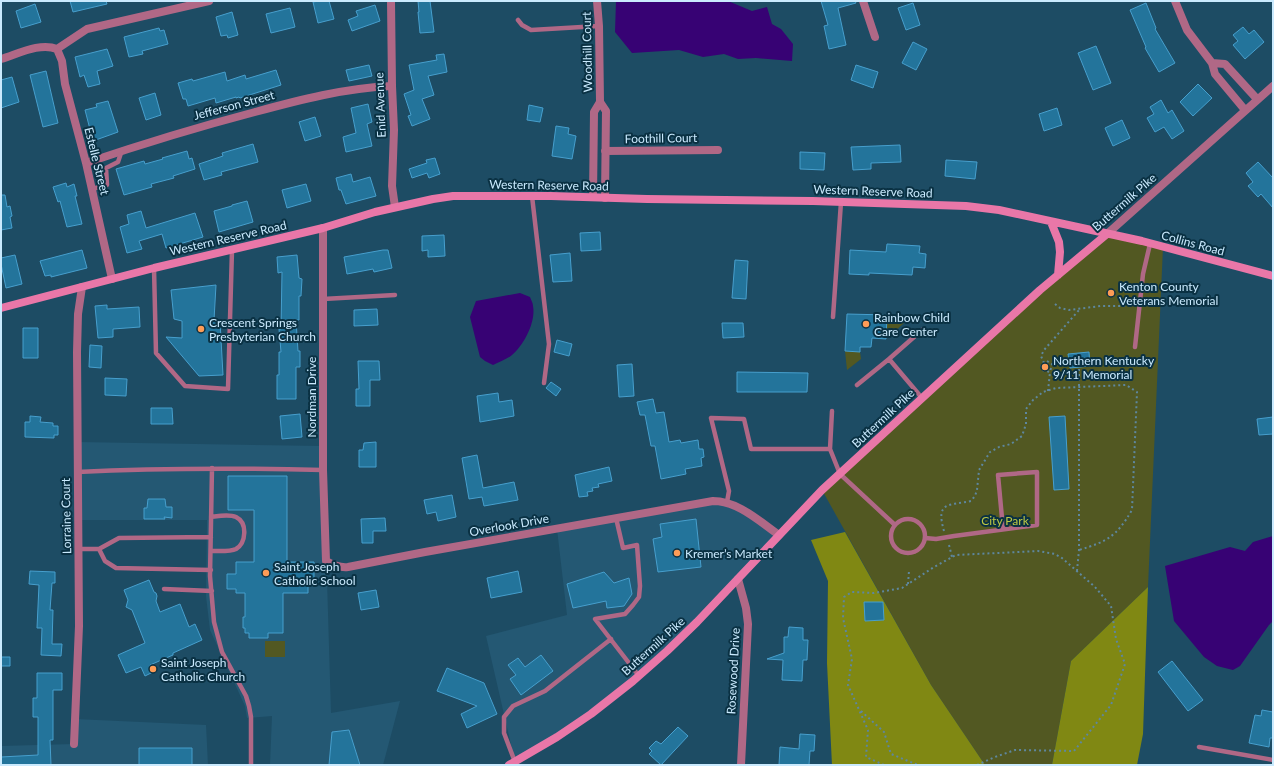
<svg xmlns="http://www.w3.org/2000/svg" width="1274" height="766" font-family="Lato,sans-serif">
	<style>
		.built { fill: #245873 }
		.green { fill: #525822 }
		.forest { fill: #808813 }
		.water { fill: #370274 }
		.building { fill: #23749b; stroke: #479fcd }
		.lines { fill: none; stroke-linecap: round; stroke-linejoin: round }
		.path { stroke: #5e879e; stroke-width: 2; stroke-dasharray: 2 3; stroke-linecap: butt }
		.lane { stroke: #b06886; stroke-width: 4.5 }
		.street { stroke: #b06886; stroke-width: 8 }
		.secondary { stroke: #e977a8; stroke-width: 8 }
		.poi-dot { fill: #fd9c57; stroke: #0a3143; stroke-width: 1.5 }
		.labels { text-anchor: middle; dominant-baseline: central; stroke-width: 4; stroke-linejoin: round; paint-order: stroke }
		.street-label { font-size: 12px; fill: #caeafe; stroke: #0a3143 }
		.poi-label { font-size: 12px; fill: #caeafe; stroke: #0a3143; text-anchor: start }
		.park-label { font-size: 12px; fill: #bdc844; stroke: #0a3143 }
	</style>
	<rect width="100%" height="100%" fill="#1d4c64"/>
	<path class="built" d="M77,442L323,446L331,713L400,701L383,765H270L272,716L247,718L245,706L210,630L206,596L207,520H78Z
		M720,501L779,535L633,681L515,762L486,636L567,615L557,529Z
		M75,719L206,725L208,765H1V746L74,744Z"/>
	<path class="green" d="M1107,234L1163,247L1148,587L1071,661L1052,765H985L931,685L822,490Z
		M887,315H899L904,323L892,334H886Z
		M845,351L860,352L861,359L847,370Z
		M265,641H285V657H265Z"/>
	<path class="forest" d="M845,532L931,685L985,765H832L827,663L828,581L811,540Z
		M1148,587L1143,734L1137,765H1052L1071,661Z"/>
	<path class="water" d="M616,1H728L752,11L767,7L772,24L781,29L793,44L792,61L756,58L738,59L724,54L703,57L679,50L632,53L615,32Z
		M520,293L530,297C531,300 533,303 533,306C536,322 524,345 512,355C507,359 499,362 493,365L485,361L480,357L470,317L476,301Z
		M1273,536V621L1269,625L1240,666L1233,670L1217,666L1204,657L1174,621L1165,566L1230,547L1245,551L1253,542Z"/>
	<path class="building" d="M70,1H106L107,4L73,12Z
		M319,1H329L334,19L318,23L313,2Z
		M418,1H430L434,32L420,33L418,12H419Z
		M821,1H855L856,3L838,8L846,45L829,49L824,26L828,25Z
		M913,3L920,25L906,30L898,8Z
		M1146,3L1156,28L1155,29L1175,63L1159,72L1145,48L1146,47L1130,10Z
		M35,4L41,22L21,28L16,11Z
		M375,5L380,21L352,31L348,20L358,16L356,11Z
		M290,8L295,27L271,33L266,14Z
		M232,12L238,35L228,38L227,35L221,36L216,17Z
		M1243,27L1249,34L1254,30L1264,42L1245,59L1233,45L1238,41L1233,35Z
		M159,28L160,31L164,30L168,44L142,51L143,54L129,57L124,37Z
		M913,42L927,49L916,70L902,63Z
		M1096,46L1111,83L1093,90L1078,53Z
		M107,49L113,66L97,71L100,84L88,87L84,75L80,77L75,57Z
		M444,54L447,72L428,76L434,95L422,99L430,119L412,126L408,116L411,115L404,94L414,90L409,65L437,60L436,55Z
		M369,65L372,76L349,81L346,70Z
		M856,65L878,72L873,88L851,80Z
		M276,70L281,85L240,98L239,97L236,98V97L216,103L215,98L188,106L186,99H183L178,83L192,79L193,81L225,72L227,81L245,75L246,79Z
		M46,71L58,123L43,127L30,75Z
		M12,77L19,102L1,108V80Z
		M1198,84L1212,98L1193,116L1180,102Z
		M155,93L161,115L146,120L139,98Z
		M1161,100L1168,113L1172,110L1184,131L1172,139L1164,127L1155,132L1147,118L1154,114L1150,107Z
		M108,101L118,132L93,141L85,110L97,107L96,104Z
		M368,104L372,122L367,124L372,146L346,152L343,137L356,133L351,108Z
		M529,105L543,108L540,122L527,120Z
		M1057,108L1062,125L1044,131L1039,114Z
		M315,117L321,136L305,141L299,122Z
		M1122,120L1130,138L1113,146L1105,128Z
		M556,126L569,128L568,134L576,136L572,159L552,156Z
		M253,144L258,162L221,172L222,175L204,180L199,164L223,156L222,153Z
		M900,145L901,162L871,163V169L853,170L851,147Z
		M187,151L189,159L192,158L195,169L173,176L174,178L151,184L152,187L124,195L116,169L144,161L145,164L163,159L162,158Z
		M800,152L825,153L824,170L800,169Z
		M435,158L440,174L429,178L427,173L412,178L409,169L427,163L426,160Z
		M946,160L977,162L975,179L945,176Z
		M1258,162L1273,178V208L1261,194L1258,197L1248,186L1253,182L1246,173Z
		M351,174L353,182L370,177L376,196L346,204L341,190H339L336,178Z
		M66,183L67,187L74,184L77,196H75L82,224L67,227L60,201L58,202L53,187Z
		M306,184L311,201L287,208L282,190Z
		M1,195H5L7,207L10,206L12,216L10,217L12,228L1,230Z
		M247,201L253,222L219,232L214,211L232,206V205Z
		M141,211L146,228L195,213L203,237L166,248L162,234L139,241L142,249L127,253L120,227L129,224L127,215Z
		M600,232L601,250L581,251L580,233Z
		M444,235L445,256L428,257V250L422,251V236Z
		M887,244L920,246L919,253L926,254L925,268L913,267L912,275L869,273V275L849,274L850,250L886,252Z
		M82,250L87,268L51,277V275L45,276L40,261Z
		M383,250H388L392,268L374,272L373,269L347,274L344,257Z
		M570,253L572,281L553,282L550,255Z
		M15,255L22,284L6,288L1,264V258Z
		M297,255L299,278L302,279L301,296H299V320H296L298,351H300V367H296V399H277V375H279V352H281L279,329H281L282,272L278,273L277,257Z
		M735,260L748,261L746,299L732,298Z
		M216,285L214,320L220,321L223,375L199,376L166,337L182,338V321L174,319L171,290Z
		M107,305V309L139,307L140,327L113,329V337L98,338L95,306Z
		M377,309L378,325L354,326V310Z
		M847,314L887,315L886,339L872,338L871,347H860V352L845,351Z
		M722,323H743L744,337L723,338Z
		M23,328H38V358H23Z
		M557,340L572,344L569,356L554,352Z
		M90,345L102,346L101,368L89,367Z
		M1089,352L1090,366L1070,368L1068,354Z
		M358,361H379L380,380H370V406H356V389H359Z
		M632,364L634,396L619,397L617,365Z
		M737,372L808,373L807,392H737Z
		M105,378L127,379L126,396L105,395Z
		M551,382L561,389L556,396L546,388Z
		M498,393L499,402L512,400L514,416L480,422L477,396Z
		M653,399L656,413L664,412L669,442L680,440L681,443L698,440L699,449H703L704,457L701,458L702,466L685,469L686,474L661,479L655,446H651L645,415H640L637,402Z
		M151,408H172L173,424H151Z
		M300,414L302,437L282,439L280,416Z
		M30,416L41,417L40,422L53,423V426H58V435H54V438L25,437V422H30Z
		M1065,416L1069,489L1054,490L1049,417Z
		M1273,417V434L1259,435L1257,419Z
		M376,442V467H359V450H363L364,443Z
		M477,455L483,488L514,482L518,500L484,506L482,497L469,499L462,458Z
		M609,467L612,481L598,484L599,487L592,488L593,491L587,492L588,496L579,497L575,475Z
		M228,476H287V562H314V581H308V593H283V633H268V638H249V633H245V628H243V617H245V593H236V589H227V574H236V562H254V510H228Z
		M452,495L456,517L438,521L436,512L427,514L424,500Z
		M148,499H165L166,507H172V518L164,517L165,519H144V508H147Z
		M385,518L386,531H373V543H362L361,519Z
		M696,519L701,567L658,572L653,539L662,537L660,524Z
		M30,571L55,572V583H52L50,610H53L52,644H62L61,656L41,655L42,628H37L39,585L29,584Z
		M518,571L522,592L491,598L487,578Z
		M604,572L614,583L629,578L632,594L624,606L607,608L606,601L573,608L567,584Z
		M149,580L154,592L156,593L157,596L156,601L160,612L180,604L189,627L195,624L202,640L173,653V655L150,665L153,672L145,676L141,667L126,673L118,655L145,643L132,610L126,607L128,600L124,590Z
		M376,590L379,607L361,610L358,593Z
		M864,602H883L884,620L865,621Z
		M789,627L803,628V640H808L807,660H803L802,681L782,680L783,660L767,659L784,653V637H788Z
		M541,655L553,671L521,695L510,679L516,675L508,665L518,658L525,667Z
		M1,657H10V666H1Z
		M1172,661L1203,700L1188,711L1158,672Z
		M447,668L484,683L497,714L467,728L461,714L477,706L437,691Z
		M37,673H62V690H53V740H50L51,765H1V757L38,755V717H33V698H37Z
		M1262,710L1273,712V738H1270L1269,747L1249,743L1255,715L1261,716Z
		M678,727L688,736L661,765L649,754L652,751L649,748L656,741L661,744Z
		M349,730L360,765H329L332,732Z
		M800,734L815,735L814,751H810L809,765H779L780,747L799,749Z
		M139,748H192V765H139Z"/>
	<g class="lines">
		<path class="path" d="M1055,304L1060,308L1069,310L1101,306H1129
			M1047,361L1052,364L1050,372L1042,370L1041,365Z
			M1044,363L1041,356L1044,350L1080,309
			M1048,391L1050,372
			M944,531C935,500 950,506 971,501L975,496L977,490L979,470L990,452L999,447L1011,444L1022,436L1026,424V409L1033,400L1043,392L1056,388L1126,385L1137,392L1132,510C1116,537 1108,541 1079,550
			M949,545L952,557
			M1077,571L1079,550V367
			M908,584L909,571
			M861,711L884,732L891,754L918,765
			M884,765L866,757L868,730L848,685L852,659L843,618L844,597L852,592L874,593L902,588L934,567L956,555L1038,551L1055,554L1062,558L1095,587L1111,606L1116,639L1125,664L1111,705L1074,751L1015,750L995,757L977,765"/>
		<path class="lane" d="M518,20L522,25L531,30L599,26
			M92,189L107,185L106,168L118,162L122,150
			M532,196L549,344L544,383
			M154,268L156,353L185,386L228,389L232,250
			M323,299L395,295
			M833,317L841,202
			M1135,347L1143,274L1150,244
			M889,359L922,330
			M857,385L889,359L922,398
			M832,411L830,449L840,474L895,525
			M212,468L210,576L214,622L222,652L246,696L249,706L251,717V765
			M77,472C159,468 241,468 323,470
			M727,502L729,491L711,418L744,419L751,449H830
			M616,518L623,548L637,545L640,586L639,597L633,605L625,614L595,619L639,676
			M891 536a17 17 0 1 1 34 0a17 17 0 1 1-34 0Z
			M925,538L936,539L954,536L1037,525V472L998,475L1003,529
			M78,549H99L119,538L211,537
			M99,549L105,561L116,568L211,570
			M211,551C218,551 230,552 236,549C246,543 248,523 236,517C229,514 219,516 211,517
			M164,589L212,591
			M1199,747L1273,760
			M515,762L504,733V717L513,706L545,691L611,639"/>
		<path class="street" d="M391,1L392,86L394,130L392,186L395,207
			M597,1L599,26L600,102L606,111L605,198
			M863,1L875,37
			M1175,1L1187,30L1212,63L1215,74L1245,110
			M57,49L62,61L65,84L86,163L112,279
			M1,59C18,54 40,42 57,49L87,29L209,1
			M1212,63L1225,64L1257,99
			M605,151L718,150
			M86,163C142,144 198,127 255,112C299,100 345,88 392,86
			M593,197L594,112L600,102
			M323,228V470L326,561C333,565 340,568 348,567L425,552L713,501C738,501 759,521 779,535
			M1107,234L1273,86
			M738,579L746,608L748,624L741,765
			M74,744L79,626L77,352L78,314L82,287"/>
		<path class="secondary" d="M1051,222L1059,242L1060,252L1058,275
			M1,308L154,268L323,228L375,212L433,199L453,196H551L647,199L813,201L966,206L999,210L1142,241L1273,276
			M509,765L557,737L591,714L633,681L667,651L697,622L822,490L1040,290L1107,234"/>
	</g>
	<g class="poi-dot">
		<circle cx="1111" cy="293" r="4"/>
		<circle cx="866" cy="324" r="4"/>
		<circle cx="201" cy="329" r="4"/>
		<circle cx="1045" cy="367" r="4"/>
		<circle cx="677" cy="553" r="4"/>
		<circle cx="266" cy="573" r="4"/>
		<circle cx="153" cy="669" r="4"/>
	</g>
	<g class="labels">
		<g class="street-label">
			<text transform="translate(587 52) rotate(-91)">Woodhill Court</text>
			<text transform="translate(234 105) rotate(-15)">Jefferson Street</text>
			<text transform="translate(380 105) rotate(-92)">Enid Avenue</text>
			<text transform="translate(661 138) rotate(-1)">Foothill Court</text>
			<text transform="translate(97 161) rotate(76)">Estelle Street</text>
			<text transform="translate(549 185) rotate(1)">Western Reserve Road</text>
			<text transform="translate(873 191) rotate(2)">Western Reserve Road</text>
			<text transform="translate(1124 202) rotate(-41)">Buttermilk Pike</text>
			<text transform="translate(228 238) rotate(-13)">Western Reserve Road</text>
			<text transform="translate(1193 243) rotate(15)">Collins Road</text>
			<text transform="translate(311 397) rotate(-90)">Nordman Drive</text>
			<text transform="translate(883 418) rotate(-43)">Buttermilk Pike</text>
			<text transform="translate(66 516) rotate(-91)">Lorraine Court</text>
			<text transform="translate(509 525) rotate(-10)">Overlook Drive</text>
			<text transform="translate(653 646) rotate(-42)">Buttermilk Pike</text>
			<text transform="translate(733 671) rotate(-87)">Rosewood Drive</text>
		</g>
		<g class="poi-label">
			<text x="1119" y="286">Kenton County<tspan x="1119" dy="14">Veterans Memorial</tspan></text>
			<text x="874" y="317">Rainbow Child<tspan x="874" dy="14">Care Center</tspan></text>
			<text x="209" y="322">Crescent Springs<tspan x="209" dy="14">Presbyterian Church</tspan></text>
			<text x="1053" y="360">Northern Kentucky<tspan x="1053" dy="14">9/11 Memorial</tspan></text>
			<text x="685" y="553">Kremer’s Market</text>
			<text x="274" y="566">Saint Joseph<tspan x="274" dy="14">Catholic School</tspan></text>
			<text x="161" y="662">Saint Joseph<tspan x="161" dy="14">Catholic Church</tspan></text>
		</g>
		<g class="park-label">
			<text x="1005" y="520">City Park</text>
		</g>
	</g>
	<rect width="1274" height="766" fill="none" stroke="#caeafe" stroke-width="4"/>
</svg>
